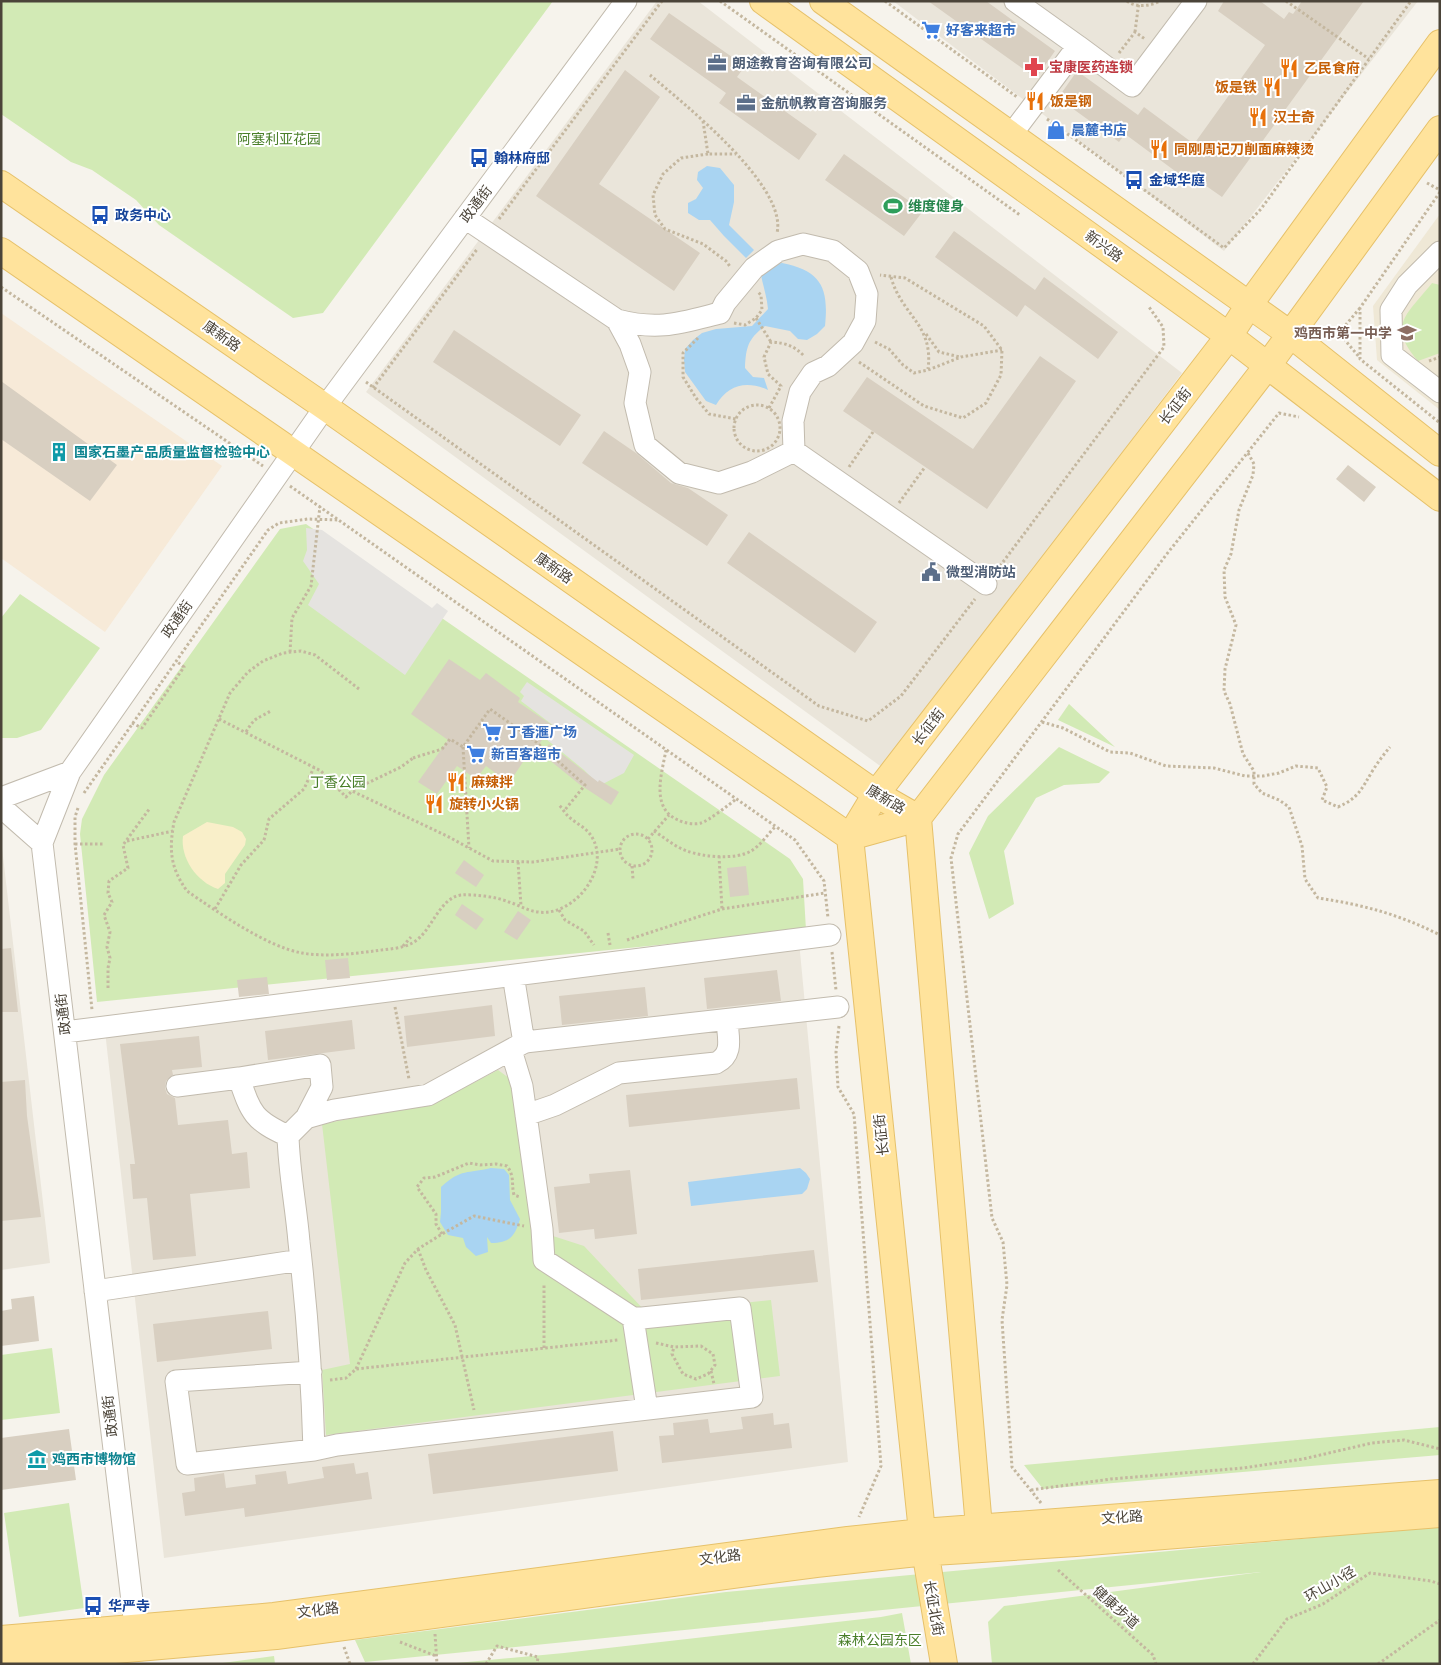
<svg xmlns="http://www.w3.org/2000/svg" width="1441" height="1665" font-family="'PT Sans Narrow','Noto Sans SC',sans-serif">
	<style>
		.residential { fill: #eae5da }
		.commercial { fill: #f7ead8 }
		.education { fill: #efe8d6 }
		.green { fill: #d2eab5 }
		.sand { fill: #f9efc9 }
		.parking { fill: #e5e3e0 }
		.water { fill: #a9d4f2 }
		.building { fill: #d8cfc1 }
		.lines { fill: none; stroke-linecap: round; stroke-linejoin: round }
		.minor-casing { stroke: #c2bbae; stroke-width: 23 }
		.major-casing { stroke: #e6c16a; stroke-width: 28 }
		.path { stroke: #c4b79f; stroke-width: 3; stroke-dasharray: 2.5 2.5; stroke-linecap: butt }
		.minor { stroke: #fff; stroke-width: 21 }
		.major { stroke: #ffe39c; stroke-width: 26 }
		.path-bridge { stroke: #c4b79f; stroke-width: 3; stroke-dasharray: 2.5 2.5; stroke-linecap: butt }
		.labels { text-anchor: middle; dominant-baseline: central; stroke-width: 4; stroke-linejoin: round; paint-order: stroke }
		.shop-label { font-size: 14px; font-weight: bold; fill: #366cbe; stroke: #fff; text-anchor: start }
		.service-label { font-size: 14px; font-weight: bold; fill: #4e5e75; stroke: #fff; text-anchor: start }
		.health-label { font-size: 14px; font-weight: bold; fill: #be3a42; stroke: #fff; text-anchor: start }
		.food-label { font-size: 14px; font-weight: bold; fill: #c56008; stroke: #fff; text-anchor: start }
		.park-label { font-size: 14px; fill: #4a7f2a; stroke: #fff }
		.transit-label { font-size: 14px; font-weight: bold; fill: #164399; stroke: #fff; text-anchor: start }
		.street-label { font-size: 14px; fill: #4b4439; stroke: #fff }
		.leisure-label { font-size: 14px; font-weight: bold; fill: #27864d; stroke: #fff; text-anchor: start }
		.education-label { font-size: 14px; font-weight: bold; fill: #785e54; stroke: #fff; text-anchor: end }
		.culture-label { font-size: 14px; font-weight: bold; fill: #0d838f; stroke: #fff; text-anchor: start }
	</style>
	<rect width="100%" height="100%" fill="#f6f3ec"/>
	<path class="residential" d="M657,1H698L1182,373L883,768L366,392Z
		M893,1H1418L1224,251Z
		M1,839L50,1263L1,1270Z
		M799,941L848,1462L164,1558L105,1031Z"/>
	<path class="commercial" d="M1,313L222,466L105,632L1,558Z"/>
	<path class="education" d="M1440,214V410L1377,360L1373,306Z"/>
	<path class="green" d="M1,1H553L323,313L293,318L159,225L136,200L92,170L71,162L1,114Z
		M1432,283L1440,285V353L1418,361C1386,324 1408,314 1432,283Z
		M306,524L790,859L803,879L806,930L97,1002L80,834L82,819L104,775L280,529Z
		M20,594L100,648L41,730L17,738H1V618Z
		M1069,704L1115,747L1058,720Z
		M1059,747L1110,772L1099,783L1064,785L1036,798L1004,851L1014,904L989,919L969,853L988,816Z
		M498,1070L517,1084L553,1236L584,1246L647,1313L771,1300L780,1376L326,1435L322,1370L350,1364L322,1124L435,1103Z
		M52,1348L60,1413L1,1420V1355Z
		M1440,1427V1455L1043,1489L1024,1465Z
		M69,1503L84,1608L19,1617L4,1513Z
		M1440,1526V1664H992L988,1622L1004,1606L1261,1572L365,1662L355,1640L726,1592Z
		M902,1613L911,1664H446L564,1653L881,1617Z
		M274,1656L275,1664H215Z"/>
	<path class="sand" d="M207,822L233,827L242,832L246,839L245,845L225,874V883L218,889C197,882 180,858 183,836Z"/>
	<path class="parking" d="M306,528L322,530L432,608L437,603L448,611L405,675L308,605L319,584L303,561L307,550Z
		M527,682L634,755L624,773L597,787L594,780L584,770L546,739L554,726L521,701L524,696L520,692Z"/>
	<path class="water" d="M707,166L720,168L734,185V202L729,225L754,250L746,258L724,236L710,220H699L688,213V203L696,199L703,188L697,180L698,172Z
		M782,263C821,271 829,287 825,326L817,334L807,340L798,339L790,331L765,326C748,339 746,347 745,368L753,377L764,378L768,390C746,380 728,385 716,405L706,401L685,372L684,360L685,349L693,340L702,333L716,329L752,326L768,309C767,297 763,286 761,275L768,266Z
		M491,1168L504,1169L509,1175L510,1200L520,1219C515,1236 510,1243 491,1243L487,1237L488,1252L476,1256L466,1247L463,1238L448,1235L440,1222L441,1212V1187C462,1168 467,1174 491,1168Z
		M800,1168L806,1173L810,1179L807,1189L802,1194L691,1206L688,1182Z"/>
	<path class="building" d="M928,1H986L1055,51L1036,78Z
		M1224,1H1260L1284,19L1289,12L1293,14L1302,1H1364L1222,197L1202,183L1198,188L1125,134L1119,142L1058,98L1077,71L1138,115L1144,107L1194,144L1265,45L1218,11Z
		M669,13L745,66L737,77L817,134L799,160L719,103L726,93L650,39Z
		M625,70L660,97L599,184L700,253L674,291L536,196Z
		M844,154L923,211L904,236L825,180Z
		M954,231L1035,290L1044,277L1118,332L1098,359L1025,305L1017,317L935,257Z
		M454,330L581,415L560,446L433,362Z
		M1040,356L1076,381L987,509L843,411L867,377L973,449Z
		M1,381L117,465L90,501L1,439Z
		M604,431L636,453L671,483L688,488L728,515L707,546L582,463Z
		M1348,465L1376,487L1364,502L1336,479Z
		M749,532L877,622L855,653L727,563Z
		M449,659L480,680L486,673L520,698L518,702L552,725L536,749L533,747L509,783L486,766L476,779L457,766L437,794L418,782L448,740L411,714Z
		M549,744L598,782L599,780L619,792L611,805L579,784L542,754Z
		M464,860L484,875L476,887L455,873Z
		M746,866L749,895L730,897L727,868Z
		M462,904L484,919L476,930L455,915Z
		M518,911L531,920L517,940L504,932Z
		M11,948L18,1012H1V949Z
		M348,958L350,978L327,980L325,960Z
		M777,970L781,1001L707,1009L704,978Z
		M267,977L269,994L239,997L237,980Z
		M645,987L648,1016L562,1025L559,996Z
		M492,1005L495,1036L407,1047L404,1016Z
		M352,1020L355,1049L268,1060L265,1031Z
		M199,1036L202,1067L172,1070L173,1075L166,1081L165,1088L167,1094L175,1098L178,1125L228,1120L232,1154L247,1152L250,1188L190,1194L196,1256L153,1260L147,1198L133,1199L130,1164H135L120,1044Z
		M797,1078L800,1109L629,1127L626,1095Z
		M25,1080L27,1116L41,1217L1,1221V1082Z
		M630,1170L637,1234L595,1239L594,1229L559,1233L554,1187L590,1183L589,1174Z
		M814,1250L818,1282L641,1300L638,1269Z
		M34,1296L39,1341L1,1346V1311L12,1309L11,1299Z
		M268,1311L272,1349L157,1362L153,1324Z
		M773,1413L774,1425L789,1423L792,1448L662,1463L659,1436L674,1435L673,1423L708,1419L710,1433L743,1429L741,1417Z
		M69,1429L76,1480L1,1490V1438Z
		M613,1431L618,1471L433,1494L428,1454Z
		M354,1463L356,1474L368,1472L372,1499L245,1517L244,1508L185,1516L182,1493L195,1491L194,1478L224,1473L226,1488L256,1484L255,1475L286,1471L288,1484L324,1478L322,1467Z"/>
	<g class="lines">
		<g class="minor-casing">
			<path id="minor" d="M1015,1L1078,46
				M1011,135L1078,46L1132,86L1196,1
				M465,218L617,320C659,331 680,323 720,313L725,303L754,268L778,251L803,244L833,251L858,271L867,294L865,321L853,343L828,366L813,373L800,392L793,421L794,451L752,472L719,483L679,473L645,445L635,403L640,372L630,344L617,320
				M1440,252L1407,285L1391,310L1392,355L1440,392
				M794,451L986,584
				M1,798L70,772
				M1,807L42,843
				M515,987L524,1043
				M65,1032L830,935
				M511,1050L522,1086L542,1229L544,1260L633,1318H642L740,1308L752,1397L337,1445L314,1450C312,1381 307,1311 299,1242C296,1206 289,1172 288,1136L306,1118L334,1110L428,1095L525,1042L838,1007
				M239,1078L320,1065L322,1087L306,1118
				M177,1086L239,1078C251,1113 253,1120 288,1136
				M526,1115L555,1105L619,1073L716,1063C734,1054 728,1038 727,1021
				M95,1291L301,1260
				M633,1318L647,1409
				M311,1372L176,1381L187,1464L314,1450
				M137,1643L42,843L70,772L325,407L626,1"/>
		</g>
		<g class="major-casing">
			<path id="major" d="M763,1L1229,336L1440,498
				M823,1L1290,334L1440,453
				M1,184L325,407L876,794L918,818
				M1,251L850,837L918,818
				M979,1527L918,818L1268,365L1440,129
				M1,1639L274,1616L848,1540L922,1532L1440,1493
				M1,1660L276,1636L816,1564L917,1553L1076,1543L1440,1514
				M944,1664L922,1532L850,837L876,794L1229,336L1249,305L1440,43"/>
		</g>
		<path class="path" d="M720,1L1020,215
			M885,1L1017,97
			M1127,1C1136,8 1151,6 1160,1
			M1286,1L1369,59
			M1135,32L1139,1
			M1119,53L1135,32L1145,39
			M650,75C683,103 788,186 777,233
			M1047,119L1224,248L1261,209L1411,1
			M703,121L708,154H736
			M708,154L681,158L663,174L653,195L655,215L665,229L703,244L726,261L731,268
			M1427,183L1440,190
			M1440,192L1360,308V359L1440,423
			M499,219L662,1
			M891,277C901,315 934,324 928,369
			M1,287L263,466
			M1360,308L1339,333L1360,358
			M756,318L771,342
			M734,323L745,325L756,318L762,310L761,295L758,292
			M926,334L939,352L960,357
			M698,338L683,353V377L696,398L709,414L736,419
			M875,342L889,349L903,365L914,373L928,370L961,357L1002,350
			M1429,361L1440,357
			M859,362L924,406L963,418L986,403L1001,375L1002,350L984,326L905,278L880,275
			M366,382L819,706L868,721L901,696L975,599
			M373,388L478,248
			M734 428a23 23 0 1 1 46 0a23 23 0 1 1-46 0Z
			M769,408L781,386L768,374L764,357L771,342C786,343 795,346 805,357
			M1248,453L1254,464L1253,475L1239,510L1231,554L1224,570L1225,597L1236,625L1225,669L1224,691L1230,704L1243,754L1254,771V784L1262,793L1279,800L1289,807L1302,846L1305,879L1318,898C1364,905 1398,914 1440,935
			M849,467L873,432
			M290,486L795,840L824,881L828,918
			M899,503L925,467
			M997,570L1164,347L1163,327L1149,307
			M290,652L292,618L311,586L320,506
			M359,689L315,655L301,651L283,653L263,661L248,672L230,693L174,822C169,850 170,867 187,891C216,911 267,947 302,953C325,957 351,954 374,951C387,949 403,949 414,942C432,931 439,898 461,895C475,894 497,897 509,902C519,905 528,911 538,912C573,917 610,871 593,839C588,828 576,824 568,816C565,813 562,808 559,805
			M219,719L321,771L346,797L352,791L447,836L493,861L533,862L620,849
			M1042,722L1063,728L1110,752L1130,753L1166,766L1214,768L1245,776H1263L1279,773L1296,766L1318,768L1327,787L1322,800L1338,807C1359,798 1362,788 1373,770C1378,762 1384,754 1390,747
			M132,723L142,728L184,667L176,661
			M246,732C256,715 257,720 272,710
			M442,749L450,739L463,747L490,709L535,741L585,785L564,811
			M666,750C662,773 650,808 678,820C684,823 694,825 701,823C708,821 729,805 736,799
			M353,790L401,767L413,758
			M84,793L268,530L279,523L308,519L339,520
			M78,808L75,817V844L92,1010
			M654,831C665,838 675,847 687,851C703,857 736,860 751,851C760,846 768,834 775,827
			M620 850a16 16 0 1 1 32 0a16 16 0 1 1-32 0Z
			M648,839L669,815
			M127,841L173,831
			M75,844H105
			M719,856L722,909
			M518,862L521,906
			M632,866L633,879
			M215,909L241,865L264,840L269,819L304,789L314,767
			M559,910L565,920L584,931L594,945
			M608,933L610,945
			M627,940L722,909L825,893
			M403,946L411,937
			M832,952L836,990
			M108,988V968L110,958L107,947L110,932L104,915L112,902L108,893L109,881L128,868L123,845L150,808
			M395,1007L409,1079
			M839,1026L836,1052L838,1087L854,1114L881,1466L859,1517
			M442,1234L436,1224V1214L417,1187L424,1178L435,1177L469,1163L480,1165L496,1164L507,1166C515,1177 511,1183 514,1195L520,1197
			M418,1249L426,1270L455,1325L474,1410
			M656,1343L674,1347L701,1346L713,1354L715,1365L708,1374L696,1379L683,1374L672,1354L674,1347
			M544,1348V1283
			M356,1369L405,1263L418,1249L442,1234L474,1216L524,1226
			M711,1371L714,1384
			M330,1380L346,1378L356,1369L618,1340
			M1031,1490L1111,1479L1243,1468L1303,1459L1372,1443L1404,1440L1440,1449
			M1041,1503L1012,1467L1002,1320L1007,1285L1003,1242L992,1218L951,858L958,834L1166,555L1279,413L1299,417
			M1058,1570L1153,1655L1156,1664
			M435,1634L437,1664
			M400,1642L436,1656
			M344,1647L350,1664
			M486,1664L497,1646L538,1657L537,1664
			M1253,1664L1287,1619L1323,1604L1370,1573L1431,1581L1440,1584
			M1378,1664L1440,1620"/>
		<use href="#minor" class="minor"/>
		<use href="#major" class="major"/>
		<path class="path-bridge" d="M463,747L469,848
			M413,758L442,749"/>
	</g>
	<defs>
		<g id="supermarket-bare" transform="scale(1.5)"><path d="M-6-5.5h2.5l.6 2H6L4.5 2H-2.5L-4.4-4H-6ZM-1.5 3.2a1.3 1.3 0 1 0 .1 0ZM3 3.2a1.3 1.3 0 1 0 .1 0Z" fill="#3f7fe0" stroke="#fff" stroke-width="2.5" paint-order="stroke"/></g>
		<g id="office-bare" transform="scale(1.5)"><path d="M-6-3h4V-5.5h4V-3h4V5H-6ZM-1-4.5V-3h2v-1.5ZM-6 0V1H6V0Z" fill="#5c6f8a" stroke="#fff" stroke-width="2.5" paint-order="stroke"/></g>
		<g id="pharmacy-bare" transform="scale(1.5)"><path d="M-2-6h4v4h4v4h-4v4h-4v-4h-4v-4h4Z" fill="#e0444e" stroke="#fff" stroke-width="2.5" paint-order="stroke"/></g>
		<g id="restaurant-bare" transform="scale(1.5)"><path d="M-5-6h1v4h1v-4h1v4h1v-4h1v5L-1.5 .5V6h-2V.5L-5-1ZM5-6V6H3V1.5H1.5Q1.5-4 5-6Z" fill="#e8710a" stroke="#fff" stroke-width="2.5" paint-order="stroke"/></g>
		<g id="shop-bare" transform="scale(1.5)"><path d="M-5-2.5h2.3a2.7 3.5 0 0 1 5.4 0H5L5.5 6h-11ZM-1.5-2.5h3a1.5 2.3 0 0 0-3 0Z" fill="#3f7fe0" stroke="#fff" stroke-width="2.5" paint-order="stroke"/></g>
		<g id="bus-bare" transform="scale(1.5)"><path d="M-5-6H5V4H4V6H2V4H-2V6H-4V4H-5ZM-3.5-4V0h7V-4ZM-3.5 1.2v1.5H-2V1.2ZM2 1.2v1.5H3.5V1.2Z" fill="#1a4fb4" stroke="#fff" stroke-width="2.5" paint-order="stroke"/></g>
		<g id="stadium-bare" transform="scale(1.5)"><path d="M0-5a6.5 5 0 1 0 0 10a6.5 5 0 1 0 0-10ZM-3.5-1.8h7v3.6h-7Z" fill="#2e9e5b" stroke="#fff" stroke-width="2.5" paint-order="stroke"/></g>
		<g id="school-bare" transform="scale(1.5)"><path d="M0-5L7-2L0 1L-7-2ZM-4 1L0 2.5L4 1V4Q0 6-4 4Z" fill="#8d6e63" stroke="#fff" stroke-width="2.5" paint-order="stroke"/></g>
		<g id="building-bare" transform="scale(1.5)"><path d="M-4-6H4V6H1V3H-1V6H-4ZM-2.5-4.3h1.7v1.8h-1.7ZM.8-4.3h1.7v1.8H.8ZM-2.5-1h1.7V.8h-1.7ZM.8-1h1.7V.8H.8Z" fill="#0f9aa8" stroke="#fff" stroke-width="2.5" paint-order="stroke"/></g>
		<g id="civic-bare" transform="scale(1.5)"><path d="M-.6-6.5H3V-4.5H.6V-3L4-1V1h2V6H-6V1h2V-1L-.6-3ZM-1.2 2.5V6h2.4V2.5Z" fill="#5c6f8a" stroke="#fff" stroke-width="2.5" paint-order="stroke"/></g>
		<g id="museum-bare" transform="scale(1.5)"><path d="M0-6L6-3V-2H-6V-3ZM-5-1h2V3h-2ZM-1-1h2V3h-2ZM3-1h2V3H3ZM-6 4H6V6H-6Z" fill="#0f9aa8" stroke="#fff" stroke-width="2.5" paint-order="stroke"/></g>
	</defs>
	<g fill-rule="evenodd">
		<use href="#supermarket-bare" x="931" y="30"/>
		<use href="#office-bare" x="717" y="63"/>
		<use href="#pharmacy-bare" x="1034" y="67"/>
		<use href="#restaurant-bare" x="1289" y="68"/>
		<use href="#restaurant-bare" x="1272" y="87"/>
		<use href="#restaurant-bare" x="1035" y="101"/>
		<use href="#office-bare" x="746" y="103"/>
		<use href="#restaurant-bare" x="1258" y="117"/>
		<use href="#shop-bare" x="1056" y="130"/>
		<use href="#restaurant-bare" x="1159" y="149"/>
		<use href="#bus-bare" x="479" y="158"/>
		<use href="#bus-bare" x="1134" y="180"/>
		<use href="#stadium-bare" x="893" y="206"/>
		<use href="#bus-bare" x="100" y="215"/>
		<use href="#school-bare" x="1407" y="333"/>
		<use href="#building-bare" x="59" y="452"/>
		<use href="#civic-bare" x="931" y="572"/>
		<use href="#supermarket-bare" x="492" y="732"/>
		<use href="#supermarket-bare" x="476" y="754"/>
		<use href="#restaurant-bare" x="456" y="782"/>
		<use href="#restaurant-bare" x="434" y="804"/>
		<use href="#museum-bare" x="37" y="1459"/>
		<use href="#bus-bare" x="93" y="1606"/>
	</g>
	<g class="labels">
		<g class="shop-label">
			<text x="946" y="30">好客来超市</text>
			<text x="1071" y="130">晨麓书店</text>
			<text x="507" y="732">丁香滙广场</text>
			<text x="491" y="754">新百客超市</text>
		</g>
		<g class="service-label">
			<text x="732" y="63">朗途教育咨询有限公司</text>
			<text x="761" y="103">金航帆教育咨询服务</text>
			<text x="946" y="572">微型消防站</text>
		</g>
		<g class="health-label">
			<text x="1049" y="67">宝康医药连锁</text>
		</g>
		<g class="food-label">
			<text x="1304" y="68">乙民食府</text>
			<text x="1257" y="87" text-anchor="end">饭是铁</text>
			<text x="1050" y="101">饭是钢</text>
			<text x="1273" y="117">汉士奇</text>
			<text x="1174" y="149">同刚周记刀削面麻辣烫</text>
			<text x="471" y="782">麻辣拌</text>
			<text x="449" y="804">旋转小火锅</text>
		</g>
		<g class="park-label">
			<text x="279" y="139">阿塞利亚花园</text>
			<text x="338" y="782">丁香公园</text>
			<text x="880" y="1640">森林公园东区</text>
		</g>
		<g class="transit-label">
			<text x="494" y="158">翰林府邸</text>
			<text x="1149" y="180">金域华庭</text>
			<text x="115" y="215">政务中心</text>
			<text x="108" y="1606">华严寺</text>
		</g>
		<g class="street-label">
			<text transform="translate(476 204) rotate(-53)">政通街</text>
			<text transform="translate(1104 246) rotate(36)">新兴路</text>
			<text transform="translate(222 336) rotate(35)">康新路</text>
			<text transform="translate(1175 406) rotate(-52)">长征街</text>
			<text transform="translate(554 568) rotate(35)">康新路</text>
			<text transform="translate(177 619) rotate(-55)">政通街</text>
			<text transform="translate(928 727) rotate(-52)">长征街</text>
			<text transform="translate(886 799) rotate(31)">康新路</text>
			<text transform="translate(63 1014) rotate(-97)">政通街</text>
			<text transform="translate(881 1135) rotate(-96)">长征街</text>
			<text transform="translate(110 1416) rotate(-97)">政通街</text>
			<text transform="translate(1122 1517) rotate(-4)">文化路</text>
			<text transform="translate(720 1557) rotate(-7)">文化路</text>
			<text transform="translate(1330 1584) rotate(-30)">环山小径</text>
			<text transform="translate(1116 1607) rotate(42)">健康步道</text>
			<text transform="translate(934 1608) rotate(80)">长征北街</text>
			<text transform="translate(318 1610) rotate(-7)">文化路</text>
		</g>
		<g class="leisure-label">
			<text x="908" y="206">维度健身</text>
		</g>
		<g class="education-label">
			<text x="1392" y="333">鸡西市第一中学</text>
		</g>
		<g class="culture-label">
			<text x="74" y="452">国家石墨产品质量监督检验中心</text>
			<text x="52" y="1459">鸡西市博物馆</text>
		</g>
	</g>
	<rect width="1441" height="1665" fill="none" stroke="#4b4439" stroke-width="5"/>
</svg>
